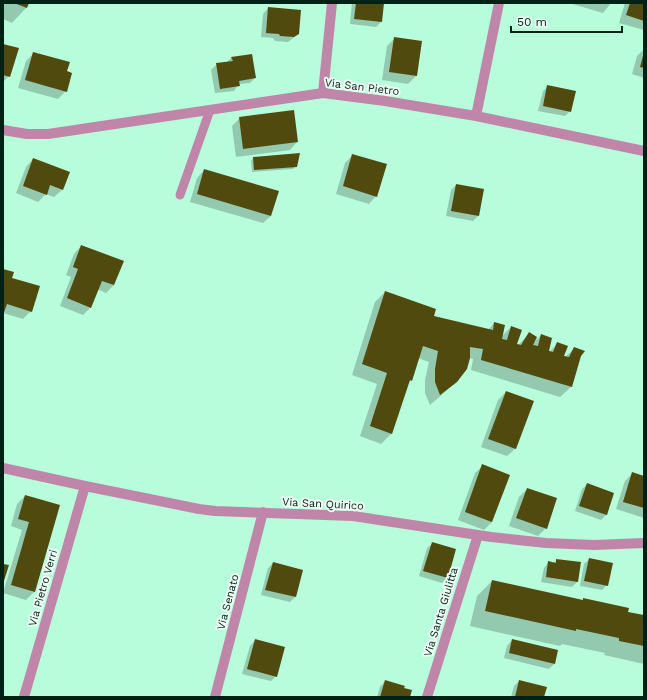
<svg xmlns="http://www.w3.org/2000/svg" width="647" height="700" font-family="'Work Sans',sans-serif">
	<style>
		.shadow { fill: #0003 }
		.building { fill: #504a0f }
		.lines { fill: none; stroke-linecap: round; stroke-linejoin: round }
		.lane { stroke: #c086a9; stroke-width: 9 }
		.street { stroke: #c086a9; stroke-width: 10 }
		.labels { text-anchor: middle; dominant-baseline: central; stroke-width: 4; stroke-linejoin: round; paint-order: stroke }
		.street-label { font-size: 11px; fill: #002214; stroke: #ecfcf4 }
	</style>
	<rect width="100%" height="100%" fill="#b7fcdb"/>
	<path class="shadow" d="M3,3H28L26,8L12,23L3,19Z
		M352,3H383L381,22L376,27L350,24Z
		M569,3H611L603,13Z
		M625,3H644V30L619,23Z
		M268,8L298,34L292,39L288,42L275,41L273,38L261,37L263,14Z
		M395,38L421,42L416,76L408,84L382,80L387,46Z
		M3,45L9,76L4,81H3Z
		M644,49V78L632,74L637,56Z
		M34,53L66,91L58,99L18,88L26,61Z
		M252,55L255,78L250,83L239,84L234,91L215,93L211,70L217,64L226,63L231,58Z
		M548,86L570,111L565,116L538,111L543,91Z
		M240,118L297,142L290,150L236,157L232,126Z
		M353,155L376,196L369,204L336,194L345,163Z
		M253,158L296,166L293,169L252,172L251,161Z
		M33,159L62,190L54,197L46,194L38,202L16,193L26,167Z
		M204,170L271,216L263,223L190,202L197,178Z
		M456,185L478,216L473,221L446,216L451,190Z
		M81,246L114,285L106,293L97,289L91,307L83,315L60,306L71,277L66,275L74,254Z
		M3,270L11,279L31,311L23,319L3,313Z
		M385,292L433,317L488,330L494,323L501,337L511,327L515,344L518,345L529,334L534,342L541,335L547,354L557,344L563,357H565L575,348L580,356L571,387L560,397L471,370L473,359L469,358L456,382L445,392L430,405L425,393V380L429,362L418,358L411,380L408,384L392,433L381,444L360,436L377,384L352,375L375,302Z
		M506,392L515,449L507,456L481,447L498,400Z
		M483,466L492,522L484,530L458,520L475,473Z
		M633,473L644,477V518L616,509L625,481Z
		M587,484L606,515L601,520L575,511L582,489Z
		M527,489L546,528L538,536L509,526L519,497Z
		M25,496L59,506L34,592L26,600L3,593L22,530L11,526L17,504Z
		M433,543L455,550L447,578L442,583L419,576L427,548Z
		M589,559L607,585L602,590L580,586L584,564Z
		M557,560L580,563L577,582L572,587L541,582L544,568L549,562L553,563Z
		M273,563L302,570L295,597L290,602L261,595L268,568Z
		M492,581L644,616V664L604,655L605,653L562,644L560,646L470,626L477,596Z
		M255,640L276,676L271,681L242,674L250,646Z
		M512,640L554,664L549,669L504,658L507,646Z
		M385,681L403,689L409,697H377L380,687Z
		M519,681L543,697H511L514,686Z"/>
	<path class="building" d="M14,3H29L27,8Z
		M356,3H384L382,22L354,19Z
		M630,3H644V21L626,15Z
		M268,7L301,10L299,34L294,37L280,36L279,34L266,33Z
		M394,37L422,41L417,76L389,72Z
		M3,44L19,48L10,77L3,75Z
		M33,52L70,62L67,71L72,73L67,92L25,80Z
		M644,52V68L640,67Z
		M252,54L256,78L239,81L240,86L220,89L216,63L233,61L231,57Z
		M547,85L576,91L571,112L543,106Z
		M294,110L298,142L243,149L239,117Z
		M300,153L297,167L254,170L253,157Z
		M352,154L387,164L377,197L343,186Z
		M33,158L70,172L63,190L50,185L47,195L23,186Z
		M204,169L279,191L271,216L197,194Z
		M456,184L484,189L479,216L451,211Z
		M81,245L124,261L114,285L102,281L91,308L67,298L78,269L73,267Z
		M3,269L14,272L12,278L40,286L32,312L7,304L3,315Z
		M385,291L436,309L434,316L493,330L494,322L505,325L502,339L507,340L511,326L522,330L517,344L521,345L529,332L537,337L533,345L538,346L541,334L552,338L549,351L553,352L557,342L568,346L564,356L569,357L574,347L585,351L581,356L572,387L481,360L483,349L470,347V358L467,369L457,382L440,395L435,382V369L438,351L423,346L412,381L410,380L392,434L370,426L387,373L362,364Z
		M506,391L534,401L516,449L488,439Z
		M482,464L510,475L492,522L465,512Z
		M632,472L644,476V508L623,502Z
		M587,483L614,493L607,515L579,506Z
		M527,488L557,498L547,529L516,518Z
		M25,495L60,505L35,592L11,585L29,522L18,519Z
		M432,542L456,549L448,578L423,571Z
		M589,558L613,563L608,586L584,581Z
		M556,559L581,562L578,582L546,577L548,561L556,563Z
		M273,562L303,570L296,597L265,590Z
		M3,564L9,565L3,584Z
		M492,580L583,600V598L629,608L628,612L644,615V646L619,641V638L576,629V631L485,611Z
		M255,639L285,647L277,677L247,669Z
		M512,639L558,650L555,664L509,653Z
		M385,680L405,686L404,688L412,690L410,697H380Z
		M519,680L547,687L544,697H515Z"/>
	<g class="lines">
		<path class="lane" d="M180,195L210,110"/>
		<path class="street" d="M323,93L332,3
			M476,116L499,3
			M3,130L27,134H48L323,93L385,101L476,116L644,151
			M3,468L85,486L199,509L215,511L353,516L491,537L546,543L594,545L644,543
			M24,697L85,486
			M215,697L263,512
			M427,697L478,535"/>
	</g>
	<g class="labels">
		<g class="street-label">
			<text transform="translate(362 87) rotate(7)">Via San Pietro</text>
			<text transform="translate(323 504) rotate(3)">Via San Quirico</text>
			<text transform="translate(43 588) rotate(-74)">Via Pietro Verri</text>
			<text transform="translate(228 602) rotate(-75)">Via Senato</text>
			<text transform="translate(441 612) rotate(-73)">Via Santa Giulitta</text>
		</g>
	</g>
	<rect width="647" height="700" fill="none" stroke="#002214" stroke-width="8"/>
	<path d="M511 26v6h111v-6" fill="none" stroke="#002214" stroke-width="2"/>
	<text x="517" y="26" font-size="12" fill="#002214" stroke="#ecfcf4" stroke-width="3" paint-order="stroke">50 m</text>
</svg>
